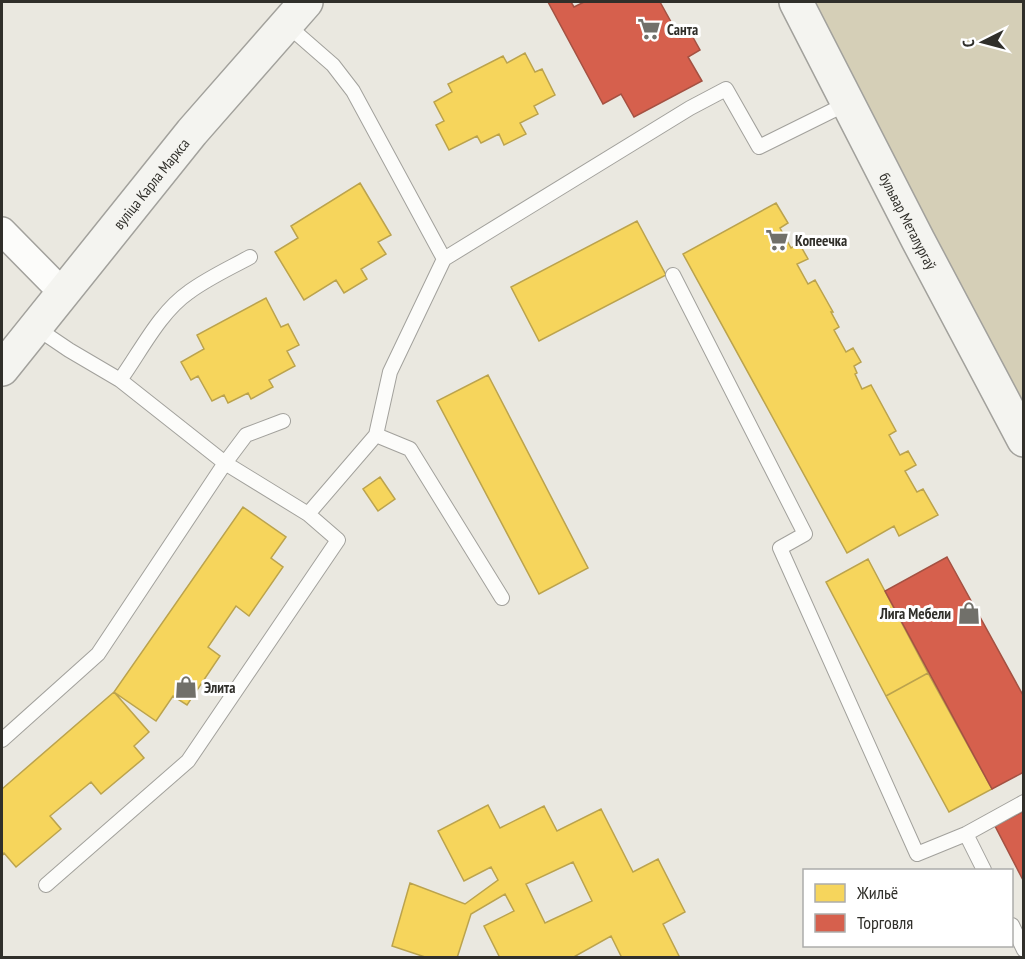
<svg xmlns="http://www.w3.org/2000/svg" width="1025" height="959" font-family="'PT Sans Narrow',sans-serif">
	<style>
		.green { fill: #d5cfb7 }
		.homes { fill: #f6d55c; stroke: #bba34d; stroke-width: 1.5; fill-rule: evenodd }
		.shops { fill: #d6604d; stroke: #a45142; stroke-width: 1.5 }
		.lines { fill: none; stroke-linecap: round; stroke-linejoin: round }
		.service-casing { stroke: #a2a19c; stroke-width: 16 }
		.minor-casing { stroke: #a2a19c; stroke-width: 30 }
		.secondary-casing { stroke: #a2a19c; stroke-width: 36 }
		.service { stroke: #fcfcfa; stroke-width: 14 }
		.minor { stroke: #fcfcfa; stroke-width: 27 }
		.secondary { stroke: #f4f4f0; stroke-width: 33 }
		.labels { text-anchor: middle; dominant-baseline: central; stroke-width: 6; stroke-linejoin: round; paint-order: stroke }
		.poi-label { font-size: 15px; font-weight: bold; fill: #302f2a; stroke: #fff; text-anchor: start }
		.street-label { font-size: 15px; fill: #302f2a; stroke: #fff }
	</style>
	<rect width="100%" height="100%" fill="#eae8e0"/>
	<path class="green" d="M814,2H1023V404Z"/>
	<path class="homes" d="M525,53L535,72L542,69L555,95L534,106L538,114L520,123L526,134L504,145L499,134L481,143L477,136L449,150L436,125L444,121L434,102L452,92L448,84L503,56L507,63Z
		M360,183L391,235L378,242L386,254L361,269L367,279L344,293L336,280L304,300L275,252L298,238L291,226Z
		M776,203L788,223L780,228L791,248L799,243L808,259L797,264L808,284L815,280L833,312H831L839,327L834,330L846,352L853,348L861,362L854,366L857,373L855,374L862,389L871,385L896,431L889,435L900,455L908,451L916,465L905,471L917,492L923,489L938,515L899,536L894,526L847,553L683,254Z
		M637,221L666,275L539,341L511,287Z
		M266,298L281,327L288,324L299,345L287,351L295,366L269,380L273,387L251,399L248,393L228,403L224,395L212,401L198,376L191,380L181,362L204,349L197,335Z
		M488,375L588,568L539,594L437,401Z
		M380,477L395,499L378,511L363,489Z
		M243,507L286,537L271,558L283,567L249,616L236,606L208,647L220,656L187,705L173,696L156,721L114,692Z
		M868,559L928,673L886,696L826,582Z
		M928,673L992,789L949,812L886,696Z
		M114,692L149,732L134,746L144,758L101,794L91,782L50,816L61,829L16,867L4,853L2,856V789Z
		M488,805L500,828L544,806L557,831L601,809L633,872L658,859L685,912L663,924L680,958H622L611,936L572,958H500L484,926L514,911L505,894L471,914L457,958H428L392,946L410,883L465,904L498,880L491,867L464,881L438,831ZM573,862L592,901L545,923L526,884Z"/>
	<path class="shops" d="M548,2H571L574,7L584,2H660L680,38L690,32L700,50L688,57L702,81L634,117L621,94L603,104Z
		M947,557L1024,697V772L992,789L885,591Z
		M1024,811V882L995,826Z"/>
	<g class="lines">
		<g class="service-casing">
			<path id="service" d="M286,24L333,65L353,91L444,259
				M673,275L805,534L780,548L917,854L966,834L1024,802
				M35,327L69,350L120,380L225,463L308,514L338,540L188,761L46,885
				M120,380C141,351 159,313 189,292C208,278 230,268 250,257
				M376,435L410,449L502,598
				M308,514L376,435L390,372L444,259L690,108L726,89L759,147L848,103
				M2,740L98,654L225,463L246,435L283,421
				M966,834L984,870
				M1012,925L1024,950"/>
		</g>
		<g class="minor-casing">
			<path id="minor" d="M2,231L63,293"/>
		</g>
		<g class="secondary-casing">
			<g id="secondary">
				<path id="s1" d="M796,2L918,240L1024,440"/>
				<path id="s2" d="M2,369L192,132L306,2"/>
			</g>
		</g>
		<use href="#service" class="service"/>
		<use href="#minor" class="minor"/>
		<use href="#secondary" class="secondary"/>
	</g>
	<defs>
		<g id="supermarket-bare" transform="scale(1.8)"><path d="M-6-5.5h2.5l.6 2H6L4.5 2H-2.5L-4.4-4H-6ZM-1.5 3.2a1.3 1.3 0 1 0 .1 0ZM3 3.2a1.3 1.3 0 1 0 .1 0Z" fill="#71706a" stroke="#fff" stroke-width="2.5" paint-order="stroke"/></g>
		<g id="shop-bare" transform="scale(1.8)"><path d="M-5-2.5h2.3a2.7 3.5 0 0 1 5.4 0H5L5.5 6h-11ZM-1.5-2.5h3a1.5 2.3 0 0 0-3 0Z" fill="#71706a" stroke="#fff" stroke-width="2.5" paint-order="stroke"/></g>
	</defs>
	<g fill-rule="evenodd">
		<use href="#supermarket-bare" x="649" y="29"/>
		<use href="#supermarket-bare" x="777" y="240"/>
		<use href="#shop-bare" x="969" y="613"/>
		<use href="#shop-bare" x="186" y="687"/>
	</g>
	<g class="labels">
		<g class="poi-label">
			<text x="667" y="29">Санта</text>
			<text x="795" y="240">Копеечка</text>
			<text x="951" y="613" text-anchor="end">Лига Мебели</text>
			<text x="204" y="687">Элита</text>
		</g>
		<g class="street-label">
			<text stroke="none"><textPath href="#s2" startOffset="238">вуліца Карла Маркса</textPath></text>
			<text stroke="none"><textPath href="#s1" startOffset="246">бульвар Металургаў</textPath></text>
		</g>
	</g>
	<rect width="1025" height="959" fill="none" stroke="#302f2a" stroke-width="6"/>
	<rect x="803" y="869" width="210" height="78" fill="#ffffff" stroke="#acacaa" stroke-width="1.5"/>
	<rect x="815" y="884" width="30" height="18" fill="#f6d55c" stroke="#acacaa" stroke-width="1.5"/>
	<text x="857" y="899" font-size="18" fill="#302f2a">Жильё</text>
	<rect x="815" y="914" width="30" height="18" fill="#d6604d" stroke="#acacaa" stroke-width="1.5"/>
	<text x="857" y="929" font-size="18" fill="#302f2a">Торговля</text>
	<g transform="translate(983 42) rotate(264)" stroke="#ffffff" stroke-width="4.5" paint-order="stroke">
	<path d="M0-4.5L10 22L0 15L-10 22Z" fill="#302f2a"/>
	<text y="-9" font-size="16" font-weight="bold" text-anchor="middle" fill="#302f2a">С</text>
	</g>
</svg>
